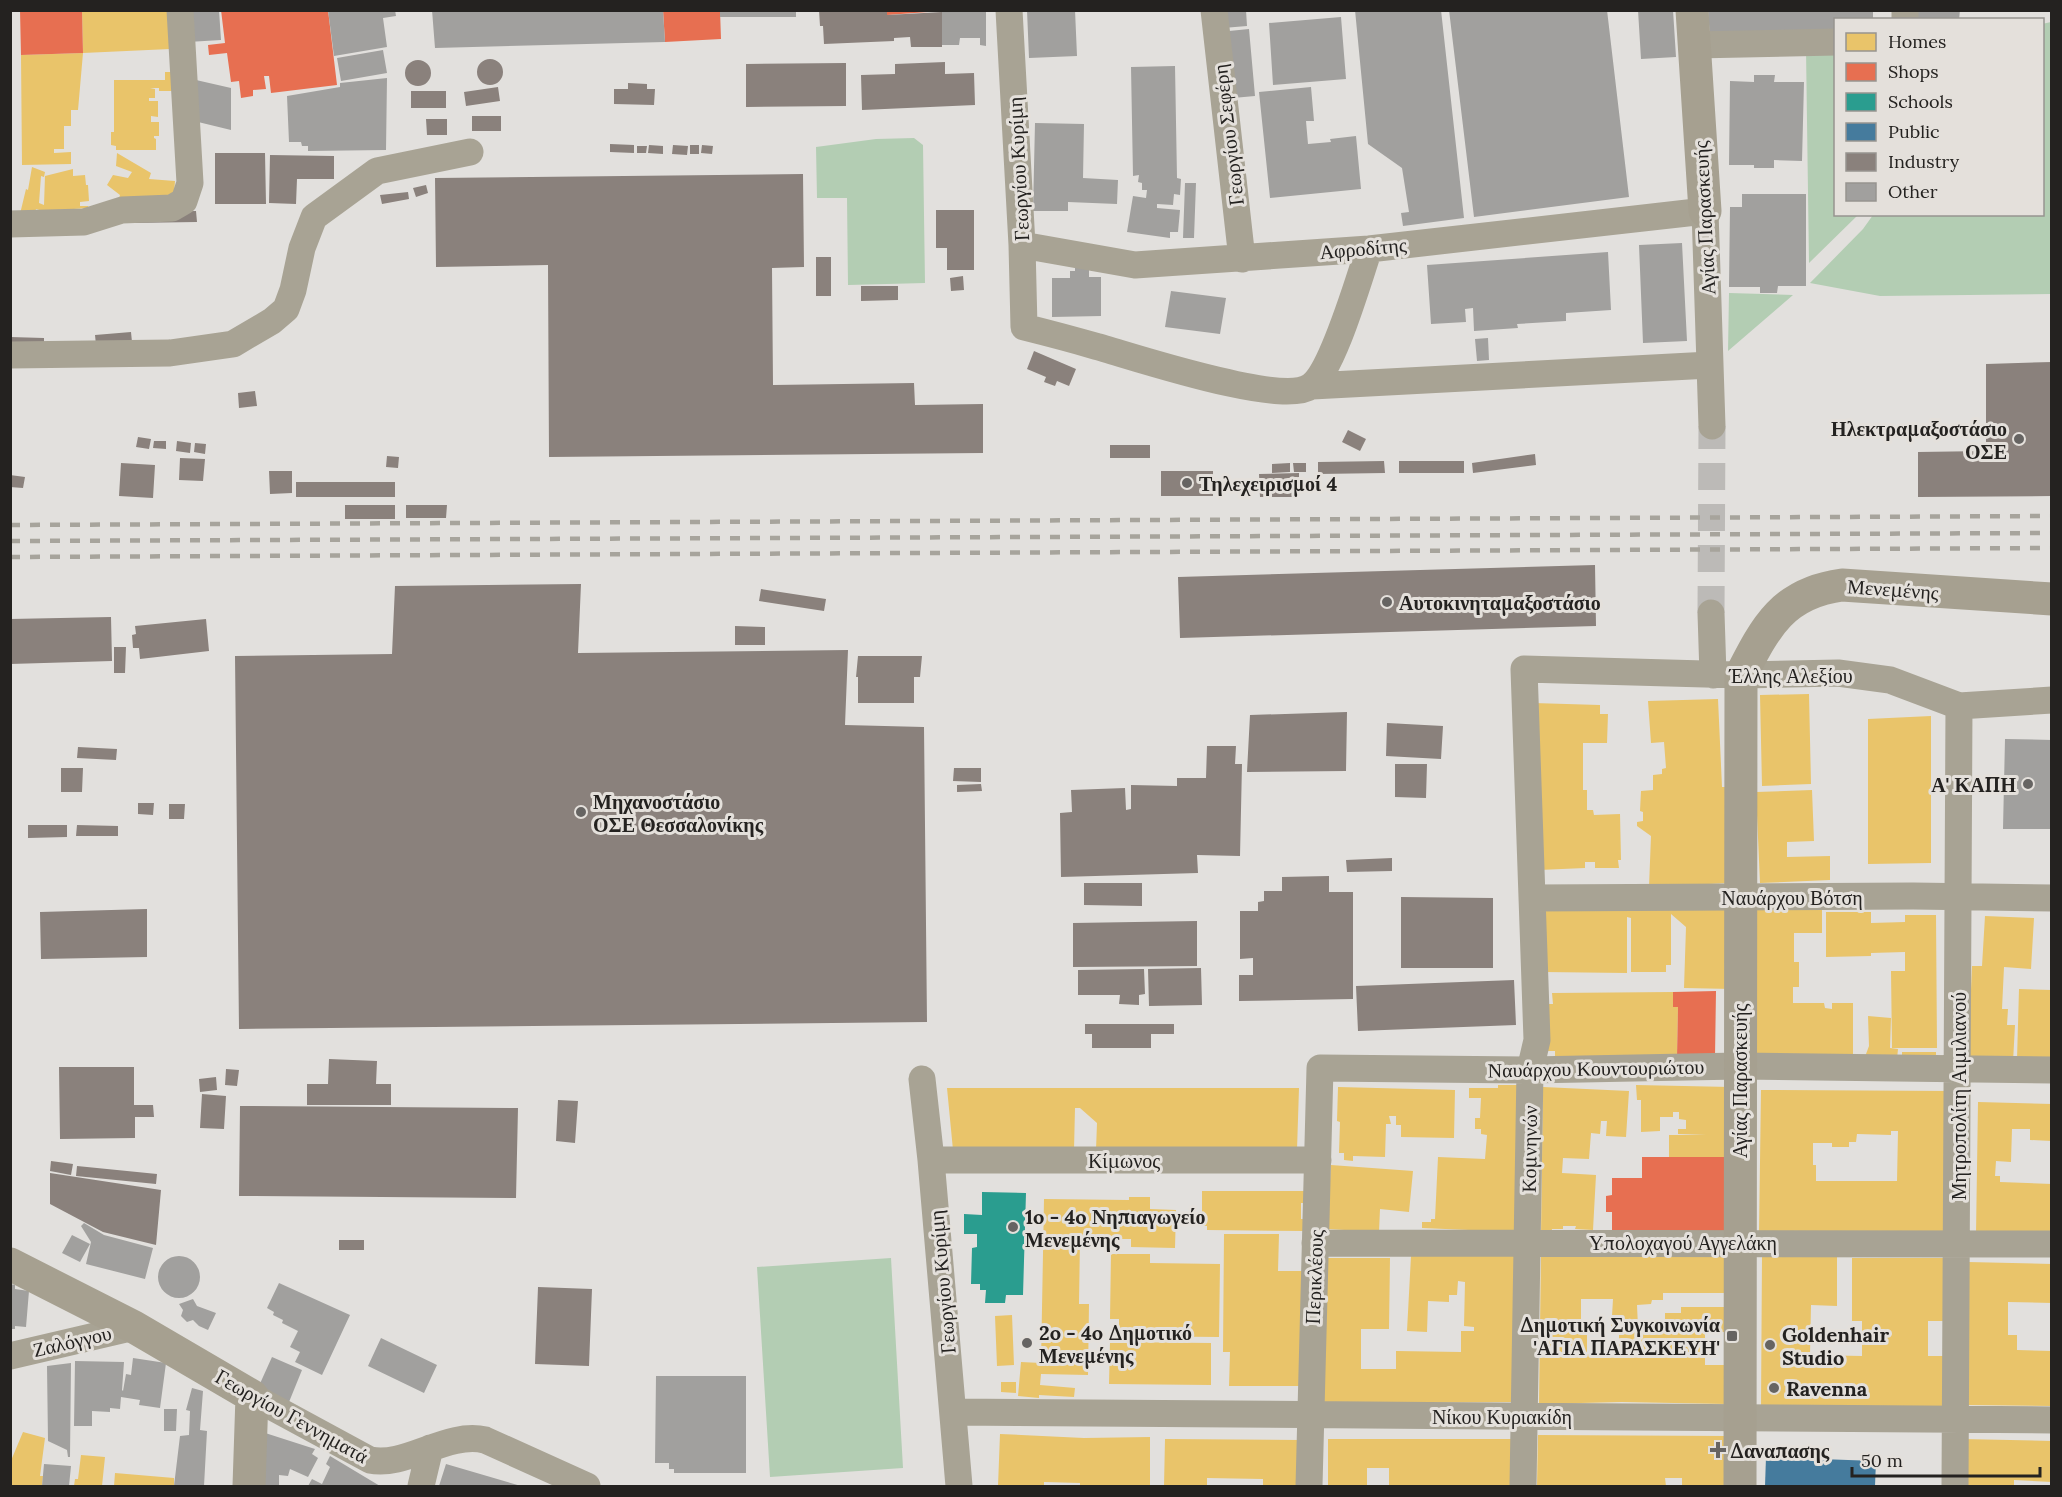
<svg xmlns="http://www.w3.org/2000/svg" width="2062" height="1497" font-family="Lora,serif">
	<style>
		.green { fill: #b3cdb3 }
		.homes { fill: #e9c46a; fill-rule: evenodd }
		.shops { fill: #e76f51 }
		.schools { fill: #2a9d8f }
		.public { fill: #457b9d }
		.industry { fill: #8a817c }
		.building { fill: #a1a09e }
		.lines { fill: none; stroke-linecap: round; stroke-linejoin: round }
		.street-tunnel { stroke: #bcbab7; stroke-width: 27; stroke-dasharray: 27 14; stroke-linecap: butt }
		.street { stroke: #a8a394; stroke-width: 27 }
		.secondary { stroke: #a6a090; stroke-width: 33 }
		.rail { stroke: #a7a49c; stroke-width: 4.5; stroke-dasharray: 10 10; stroke-linecap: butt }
		.poi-dot { fill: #666462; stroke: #e4e0db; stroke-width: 2 }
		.labels { text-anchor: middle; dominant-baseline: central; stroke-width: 6; stroke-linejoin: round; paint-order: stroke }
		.street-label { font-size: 20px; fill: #242220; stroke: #e4e0db }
		.poi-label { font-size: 20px; font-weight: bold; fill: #242220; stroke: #e4e0db; text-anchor: start }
	</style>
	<rect width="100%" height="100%" fill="#e2e0dd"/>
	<path class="green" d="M2051,22V294L1880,296L1810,283L1863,229L1873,215L2042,214V24Z
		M1835,48L1836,214L1858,215L1809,263L1806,49Z
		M914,138L923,145L925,283L848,285L847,198H817L816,147L876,139Z
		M1729,293L1793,295L1728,351Z
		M891,1258L903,1468L770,1477L757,1267Z"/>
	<path class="homes" d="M82,10H169L170,49L83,53Z
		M83,53L78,110H71V126H64V149H54V153L71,152V164L22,165L21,55Z
		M165,72H180V91H159V88H150L155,89V98H149V101H158V117L151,116V122H159V136H154V138L156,139V150H116V146L111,145V132H114V80H165Z
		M117,153L151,173L149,179L175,181L173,205L117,206L120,195L107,185L113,175L128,178L132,172L116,166Z
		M32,167L45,172L44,177L41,176L39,203L44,205L45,176L73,169V176L85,175L86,185H88L89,201L80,202V206H88L89,208L43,211L36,209L34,216L20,214L26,189L28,190Z
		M1809,694L1811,784L1762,786L1760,695Z
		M1718,699L1722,787H1728L1729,883L1649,887L1651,836L1637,826V822L1643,821V812L1640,811L1641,791L1653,790V775L1662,774V769L1666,768L1664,742L1651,743L1648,701Z
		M1533,703L1600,705V714H1608L1607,743H1583V790H1587V810H1593L1594,815L1620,814L1621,860H1618L1619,868H1595V862H1585V868L1539,870Z
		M1931,716V863L1868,864V719Z
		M1812,790L1814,841L1787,842V857L1830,856V880L1760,883L1756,792Z
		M1541,903L1732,905V989L1684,988L1686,927L1671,914V965H1666V972H1631V918L1627,917V973L1543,972Z
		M1822,904V933H1794V962H1799V987H1793V1003H1824L1825,1008L1832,1009V1003H1853V1060L1757,1061L1756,905Z
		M1826,912H1871V923L1905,922V915H1936L1937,1048H1892L1891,971H1905V952L1871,953V956L1826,957Z
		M1985,916L2034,918L2031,969L2004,967L2002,1009H2008L2007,1025H2015L2013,1062L1968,1060L1972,966H1982Z
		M2019,989L2052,990V1061L2017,1060Z
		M1673,992V1007H1678L1677,1057L1555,1058V1051H1546L1544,1004H1553L1552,993Z
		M1868,1016L1891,1018L1890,1048L1898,1049L1897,1059L1863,1062L1869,1046Z
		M1902,1052H1936V1062L1902,1063Z
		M1498,1085H1518L1516,1232L1422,1228V1222H1431V1219H1435L1438,1157L1485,1159L1487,1135L1481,1134V1129H1475V1118H1480L1481,1098H1469V1088H1498Z
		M1636,1085L1731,1087L1729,1157H1669V1135H1706L1678,1134V1129H1686V1120L1679,1119V1112H1673V1117H1660V1131L1641,1132V1100H1637Z
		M1338,1087L1455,1090L1454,1138L1401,1137V1125H1396V1116H1389L1391,1124H1386L1385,1157L1353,1156V1161L1344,1160V1153H1339L1340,1122L1337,1121Z
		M1543,1087L1629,1091L1626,1137L1606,1136L1607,1121H1601L1600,1134L1591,1133L1589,1159L1563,1158L1562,1173L1596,1175L1593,1230L1575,1229L1576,1226H1563V1229H1552L1551,1235L1541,1234Z
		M947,1088H1299L1297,1150H1096L1097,1123L1080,1108H1075L1074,1150H953Z
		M1761,1090L1951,1091L1950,1235L1759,1234ZM1891,1131H1898L1897,1181H1816V1165H1813V1143H1832V1147H1849V1142H1856L1857,1134L1891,1135Z
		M1978,1102L2052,1104V1141L2030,1140V1129H2012L2011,1162L1996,1161L1995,1176H2000V1182L2052,1184V1235L1976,1234Z
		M1331,1165L1413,1171L1409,1212L1380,1209L1379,1232L1327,1229Z
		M1202,1191H1305V1203H1301V1219H1306V1231L1207,1230V1226H1202Z
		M1129,1197H1150V1209L1176,1210L1175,1248L1131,1247V1239H1080L1079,1304H1089L1088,1375L1041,1374L1040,1385L1075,1388L1074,1397L1039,1395V1398L1018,1396L1021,1362L1041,1363L1044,1199L1129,1200Z
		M1224,1234H1279L1278,1271H1304V1386H1229L1230,1352H1223Z
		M1111,1254H1150V1263L1220,1264L1219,1337L1119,1336V1319H1110Z
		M1541,1254H1726V1293H1663V1300H1652L1651,1304L1637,1305L1638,1327H1658V1332H1665V1313H1681V1307H1726V1332H1705V1365H1726V1404L1622,1402L1539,1404ZM1581,1299H1613L1611,1333H1619V1354H1587V1335H1581Z
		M1411,1256H1515L1514,1402L1323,1403L1324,1258H1390L1389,1329H1361V1369H1396V1351L1461,1352V1331H1474V1327L1464,1326L1465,1282L1458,1281L1457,1295H1449V1302L1428,1301L1427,1332L1407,1331Z
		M1762,1256L1837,1257V1306L1811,1305L1810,1355L1862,1356V1321H1852V1258H1950V1321H1928V1356H1949V1407H1761Z
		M1968,1262L2052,1264V1303L2008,1302V1335H2017V1350L2052,1351V1406L1965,1405Z
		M1012,1315L1014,1365L997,1366L995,1316Z
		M1110,1342L1211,1343V1385L1109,1384Z
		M1001,1382H1016V1393L1001,1392Z
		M23,1432L45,1438L40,1476H43L42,1486H10V1463Z
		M1000,1434L1084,1438L1150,1437V1486H1080V1483L1044,1482V1486H998Z
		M1538,1435L1727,1436V1486H1682V1478H1665L1666,1486H1537Z
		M1165,1439L1301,1440V1486H1263V1479L1207,1478V1486H1164Z
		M1328,1439H1514L1513,1486L1389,1485V1468H1367V1486H1328Z
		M1962,1439L2052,1441V1482L2014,1480V1485L1960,1486Z
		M81,1455L105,1457L102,1486H74L75,1479H78Z
		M115,1473L174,1478V1486H114Z"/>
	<path class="shops" d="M20,10H82L83,53L21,55Z
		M221,10H328L337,85L271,93L269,76H264L266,89L253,90V96L241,98L239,81L231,82L227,53L209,55L208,45L225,43Z
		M663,10H720L721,39L665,42Z
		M887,10H928V12L887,15Z
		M1716,991L1715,1057H1677L1678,1007H1673V992Z
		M1642,1157H1729V1233H1612V1212H1606V1196L1612,1195V1178H1642Z"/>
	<path class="schools" d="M982,1192L1026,1193L1023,1295H1006L1005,1303H985L986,1290H980V1284H971L972,1248L977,1247V1234H964V1214L982,1215Z"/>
	<path class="public" d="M1766,1457L1876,1461L1875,1486H1765Z"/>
	<path class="industry" d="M819,10H887V15L942,12V47H911L910,37L894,38V41L824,44L823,26H820Z
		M477 72a13 13 0 1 1 26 0a13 13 0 1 1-26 0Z
		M405 73a13 13 0 1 1 26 0a13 13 0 1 1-26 0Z
		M945,62V74L974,73L975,105L862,110L861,75L895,74V64Z
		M846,63V106L746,107V64Z
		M628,83L647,84V89H655L654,105L614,104V89H628Z
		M498,87L500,101L466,106L464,92Z
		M411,91H446V108H411Z
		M472,116H501V131H472Z
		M426,119H447V135H427Z
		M610,144L634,145V153L610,152Z
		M649,145L663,146V154L648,153Z
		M673,145L688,146L687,155L672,154Z
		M690,145H699V154H690Z
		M702,145L713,146L712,154L701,153Z
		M637,146H647L646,153H637Z
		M215,153H265L266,204H215Z
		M270,155L334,156V179H297L296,204L269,203Z
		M803,174L804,267L772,268L773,385L914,383L915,405L983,404V453L549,457L548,265L436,267L435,178Z
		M426,185L428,193L416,197L413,188Z
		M408,192L409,199L382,204L380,195Z
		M936,210H974V270H947V248H936Z
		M196,211L197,222L130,223V212Z
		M816,257H831V296H816Z
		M963,276L964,290L951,291L950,278Z
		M861,286H898V300L861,301Z
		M131,332L132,342L96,345L95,335Z
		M10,337L44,338V349L10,348Z
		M1034,351L1076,369L1069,386L1057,381L1055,386L1044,382L1046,377L1027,369Z
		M2052,362V496L1918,497V452L1986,451V364Z
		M255,391L257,406L239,408L238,393Z
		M1348,430L1366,439L1360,451L1342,442Z
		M138,437L151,439L149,449L136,447Z
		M154,441H166V449L153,448Z
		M177,441L191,443L190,453L176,451Z
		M195,443L206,444L205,454L194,452Z
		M1110,445H1150V458H1110Z
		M1535,454L1536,465L1473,473L1472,463Z
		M387,456L399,457L398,468L386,467Z
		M180,458L205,459L203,481L179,480Z
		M1384,461L1385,473L1318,474V462Z
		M1399,461H1464V473H1399Z
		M121,463L155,465L153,498L119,496Z
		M1290,463V472L1272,473V464Z
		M1293,463H1306V472H1294Z
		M269,471H292V493L270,494Z
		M1161,471H1213V496H1161Z
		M1299,473V497H1260L1259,474Z
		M10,475L25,477L23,488L10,487Z
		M296,482H395V497H296Z
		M345,505H395V519H345Z
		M406,505H447L446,518H406Z
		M1595,565L1596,626L1180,638L1178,577Z
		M581,584L578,653L848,650L845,725L924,727L927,1022L239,1029L235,656L392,654L395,586Z
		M761,589L826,599L824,611L759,601Z
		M111,617L112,661L10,664V619Z
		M206,619L209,651L140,659L139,648H133L132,635L136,634L135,626Z
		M735,626L765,627V645H735Z
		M114,647H126L125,673H114Z
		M858,656H922L920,677H914V703H858V677H856Z
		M1347,712L1346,771L1247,772L1250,715Z
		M1387,723L1443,726L1441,759L1386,756Z
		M1207,746H1236L1235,764H1242L1240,856L1197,855L1198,873L1061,877L1060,813L1072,812L1071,790L1125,788L1126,810L1131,809V785L1177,786V778H1206Z
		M78,747L117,749L116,760L77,758Z
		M1395,764H1427L1426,798L1395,797Z
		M61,768H83L82,792H61Z
		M954,768H981V782L953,781Z
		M981,784L982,791L957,792V785Z
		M138,803H154L153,815L138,814Z
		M169,804H185L184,819H169Z
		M28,825H67V837L28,838Z
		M77,825L118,826V836H76Z
		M1392,858V871L1347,872L1346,860Z
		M1329,876V892H1353V999L1239,1001V975H1253V958L1240,959V911H1258V902L1264,901V891H1282V877Z
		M1084,883H1142V906L1084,905Z
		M1401,897L1493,898V968H1401Z
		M147,909V957L41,959L40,912Z
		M1197,921V966L1073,967V923Z
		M1201,968L1202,1005L1149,1006L1148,969Z
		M1144,969L1145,994L1139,995V1005L1119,1004L1120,995H1078V970Z
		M1514,980L1516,1025L1358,1031L1356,986Z
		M1085,1024H1174V1034H1151V1048H1092V1034H1085Z
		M329,1059L377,1061L376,1084H391V1105H307V1084H328Z
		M59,1067H134V1105H153L154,1117H135V1138L60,1139Z
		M226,1069L239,1070L237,1086L225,1085Z
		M216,1077L217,1090L200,1092L199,1079Z
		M202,1094L226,1096L224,1129L200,1128Z
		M558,1100L578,1101L575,1143L556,1141Z
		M240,1106L518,1108L516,1198L239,1196Z
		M51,1161L73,1164L71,1175L50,1171Z
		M77,1166L157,1174L156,1184L76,1176Z
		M50,1173L161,1190L156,1245L103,1232L50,1204Z
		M339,1240H364V1250H339Z
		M538,1287L592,1289L589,1366L535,1364Z"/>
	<path class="building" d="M186,10H219L221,40L188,42Z
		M328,10H395L396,16L383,18L387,47L334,56Z
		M432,10H663L665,42L435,48Z
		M720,10H796V17H720Z
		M942,10H986V46L980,45V38H960L959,45H942Z
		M1027,10H1075L1077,56L1029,58Z
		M1222,10H1246L1247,26L1223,28Z
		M1355,10H1441L1464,218L1403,226L1401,213L1409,212L1402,168L1368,144Z
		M1449,10H1607L1629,197L1474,217Z
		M1638,10H1673L1676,57L1641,59Z
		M1708,10H1873V20H1836V29L1710,38Z
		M1917,10H1960L1959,20H1916Z
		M1341,17L1346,79L1273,85L1269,23Z
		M1249,29L1255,96L1233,98L1229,31Z
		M383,50L387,73L341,81L337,58Z
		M1175,66L1177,178L1181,179L1180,195L1174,194L1173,205L1157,204V208L1180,210L1178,232H1170V238L1127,232L1133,196L1146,198L1147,190H1142V183L1138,182L1139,175L1133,176L1131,67Z
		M1754,75H1775L1774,82H1804L1802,161L1774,160V168H1754V165H1729L1730,81L1754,82Z
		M387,78L386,150L308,151V146H302L301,142H289L287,96L340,87V83Z
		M196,80L231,88V130L194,121Z
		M1311,87L1314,121H1306L1308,144L1331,142L1330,139L1356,136L1361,189L1270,198L1259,92Z
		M1035,123L1084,124L1083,178L1118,180L1117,204L1068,202V211H1033Z
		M1185,183H1196L1194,238H1183Z
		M1742,194H1806V286H1778L1777,293H1760V287H1729L1730,207H1742Z
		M1682,243L1687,341L1643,343L1639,245Z
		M1608,252L1611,310L1566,313V321L1517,324L1518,328L1474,331L1473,308L1465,309L1466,322L1431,324L1427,265Z
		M1075,263H1089V277H1101V316L1052,317V278H1070V271H1075Z
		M1171,291L1226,298L1220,334L1165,327Z
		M1488,338L1489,360L1477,361L1475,339Z
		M2005,739L2052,740V829H2003Z
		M84,1223L104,1235L153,1248L145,1279L86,1264L91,1242L81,1226Z
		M72,1235L90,1244L80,1262L62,1253Z
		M158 1277a21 21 0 1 1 42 0a21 21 0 1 1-42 0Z
		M279,1283L350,1315L322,1375L295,1362L300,1352L290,1347L298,1331L282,1323L283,1320L273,1315L274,1312L267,1308Z
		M10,1284L15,1285V1289L29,1291L26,1327L15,1326V1329H10Z
		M193,1299L197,1306L216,1313L208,1330L199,1326L193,1320L187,1322L181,1316L183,1310L179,1304Z
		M381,1338L437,1365L424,1393L368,1366Z
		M272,1357L302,1370L289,1402L258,1388Z
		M133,1358L166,1363L160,1408L139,1405L140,1400L121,1397L120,1409L110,1408V1412L92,1411V1426H74L75,1361L124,1362L122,1390L123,1391L126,1374L131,1375Z
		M71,1363L70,1457H68L67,1450L48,1441L47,1366Z
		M656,1376H746V1473H674V1469H669V1463H655Z
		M192,1388L203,1391L200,1430L207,1431L204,1486H174L180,1436L189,1435L190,1411L186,1410Z
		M164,1409H177L176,1431H164Z
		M259,1431L315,1449L312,1454L318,1458L308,1477L290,1469L288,1476L279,1475V1486H260Z
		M330,1456L380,1486H308L312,1479L322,1484L330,1467L326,1464Z
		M44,1464L71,1466L69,1486H42Z
		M446,1464L487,1476L521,1486H439Z"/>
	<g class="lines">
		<path class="street-tunnel" d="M1711,613L1712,426"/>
		<path class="street" d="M1009,10L1022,245L1024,327C1048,333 1071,339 1095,346C1132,356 1282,407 1311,386C1333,370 1359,278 1369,249
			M1214,10L1242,259
			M1905,20V10
			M1695,45L1836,42
			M10,224L84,222L122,210L172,208L184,201L190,183L180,10
			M1022,245L1135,265L1369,249L1705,211L1712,426
			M10,355L170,353L233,344L272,321L286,309L293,290L302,248L314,217L377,171L470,152
			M1312,386L1710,365
			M1711,613L1713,675
			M1533,898L1913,896L2052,898
			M922,1079L931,1160L959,1486
			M931,1160H1318
			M1315,1243L2052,1244
			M10,1356L134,1327
			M252,1396L370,1460C405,1468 447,1431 485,1440L587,1486
			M953,1412L2052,1420
			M421,1486L430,1448
			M1309,1486L1320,1068L1530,1070L1739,1066L2052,1070
			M1523,1486L1530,1070L1537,1040L1524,669L1741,675L1838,673L1890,680L1959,706L2052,700
			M1955,1486L1959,706"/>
		<path class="secondary" d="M1692,10L1705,211
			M10,1264L134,1327L252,1396L249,1486
			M1740,1486L1741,675C1766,626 1783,593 1842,585L2052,599"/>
		<path class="rail" d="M10,525L2052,516
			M10,541L2052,533
			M10,557L2052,548"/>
	</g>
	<g class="poi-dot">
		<circle cx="2019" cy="439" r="6"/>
		<circle cx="1187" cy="483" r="6"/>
		<circle cx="1387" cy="602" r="6"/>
		<circle cx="2028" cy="784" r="6"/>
		<circle cx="581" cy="812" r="6"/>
		<circle cx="1013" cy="1227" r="6"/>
		<rect x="1726" y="1330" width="12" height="12" rx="3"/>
		<circle cx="1027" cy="1343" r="6"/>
		<circle cx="1770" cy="1345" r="6"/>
		<circle cx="1774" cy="1388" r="6"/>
		<path d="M1715 1441h6v6h6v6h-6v6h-6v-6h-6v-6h6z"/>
	</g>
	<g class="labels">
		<g class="street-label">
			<text transform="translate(1228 135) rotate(-97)">Γεωργίου Σεφέρη</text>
			<text transform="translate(1018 169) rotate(-93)">Γεωργίου Κυρίμη</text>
			<text transform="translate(1704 218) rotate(-93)">Αγίας Παρασκευής</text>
			<text transform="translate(1363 248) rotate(-5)">Αφροδίτης</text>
			<text transform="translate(1893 589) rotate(4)">Μενεμένης</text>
			<text x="1791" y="675">Έλλης Αλεξίου</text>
			<text x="1792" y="897">Ναυάρχου Βότση</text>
			<text transform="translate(1596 1068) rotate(-1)">Ναυάρχου Κουντουριώτου</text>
			<text transform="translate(1739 1081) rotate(-90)">Αγίας Παρασκευής</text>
			<text transform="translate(1958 1096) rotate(-90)">Μητροπολίτη Αιμιλιανού</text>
			<text transform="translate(1529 1149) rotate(-89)">Κομνηνών</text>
			<text x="1124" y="1160">Κίμωνος</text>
			<text x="1683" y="1242">Υπολοχαγού Αγγελάκη</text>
			<text transform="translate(1314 1277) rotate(-88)">Περικλέους</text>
			<text transform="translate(942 1282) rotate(-95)">Γεωργίου Κυρίμη</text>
			<text transform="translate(72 1341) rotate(-13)">Ζαλόγγου</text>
			<text transform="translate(292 1416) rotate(29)">Γεωργίου Γεννηματά</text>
			<text x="1502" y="1416">Νίκου Κυριακίδη</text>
		</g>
		<g class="poi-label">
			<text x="2007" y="428" text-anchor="end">Ηλεκτραμαξοστάσιο<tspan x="2007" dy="23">ΟΣΕ</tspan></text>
			<text x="1199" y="483">Τηλεχειρισμοί 4</text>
			<text x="1399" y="602">Αυτοκινηταμαξοστάσιο</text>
			<text x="2016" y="784" text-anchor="end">Α' ΚΑΠΗ</text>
			<text x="593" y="801">Μηχανοστάσιο<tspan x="593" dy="23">ΟΣΕ Θεσσαλονίκης</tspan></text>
			<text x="1025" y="1216">1o - 4o Νηπιαγωγείο<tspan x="1025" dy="23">Μενεμένης</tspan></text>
			<text x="1720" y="1324" text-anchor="end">Δημοτική Συγκοινωνία<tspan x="1720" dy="23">'ΑΓΙΑ ΠΑΡΑΣΚΕΥΗ'</tspan></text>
			<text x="1039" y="1332">2o - 4o Δημοτικό<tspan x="1039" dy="23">Μενεμένης</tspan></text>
			<text x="1782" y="1334">Goldenhair<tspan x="1782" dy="23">Studio</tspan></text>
			<text x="1786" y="1388">Ravenna</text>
			<text x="1730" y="1450">Δαναπασης</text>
		</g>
	</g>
	<rect width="2062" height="1497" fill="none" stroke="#242220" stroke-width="24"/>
	<rect x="1834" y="18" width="210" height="198" fill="#e4e0db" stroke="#979490" stroke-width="1.5"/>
	<rect x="1846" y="33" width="30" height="18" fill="#e9c46a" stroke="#979490" stroke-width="1.5"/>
	<text x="1888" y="48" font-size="18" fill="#242220">Homes</text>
	<rect x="1846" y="63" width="30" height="18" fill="#e76f51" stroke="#979490" stroke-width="1.5"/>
	<text x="1888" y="78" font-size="18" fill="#242220">Shops</text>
	<rect x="1846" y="93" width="30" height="18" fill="#2a9d8f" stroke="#979490" stroke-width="1.5"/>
	<text x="1888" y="108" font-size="18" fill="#242220">Schools</text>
	<rect x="1846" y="123" width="30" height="18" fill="#457b9d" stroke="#979490" stroke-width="1.5"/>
	<text x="1888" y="138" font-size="18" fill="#242220">Public</text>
	<rect x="1846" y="153" width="30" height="18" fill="#8a817c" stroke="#979490" stroke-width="1.5"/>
	<text x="1888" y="168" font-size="18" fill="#242220">Industry</text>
	<rect x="1846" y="183" width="30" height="18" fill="#a1a09e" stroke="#979490" stroke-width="1.5"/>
	<text x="1888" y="198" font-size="18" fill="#242220">Other</text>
	<path d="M1852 1467v9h188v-9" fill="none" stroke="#242220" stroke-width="3"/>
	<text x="1861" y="1467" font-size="18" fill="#242220" stroke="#e4e0db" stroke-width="4.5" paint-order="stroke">50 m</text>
</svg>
